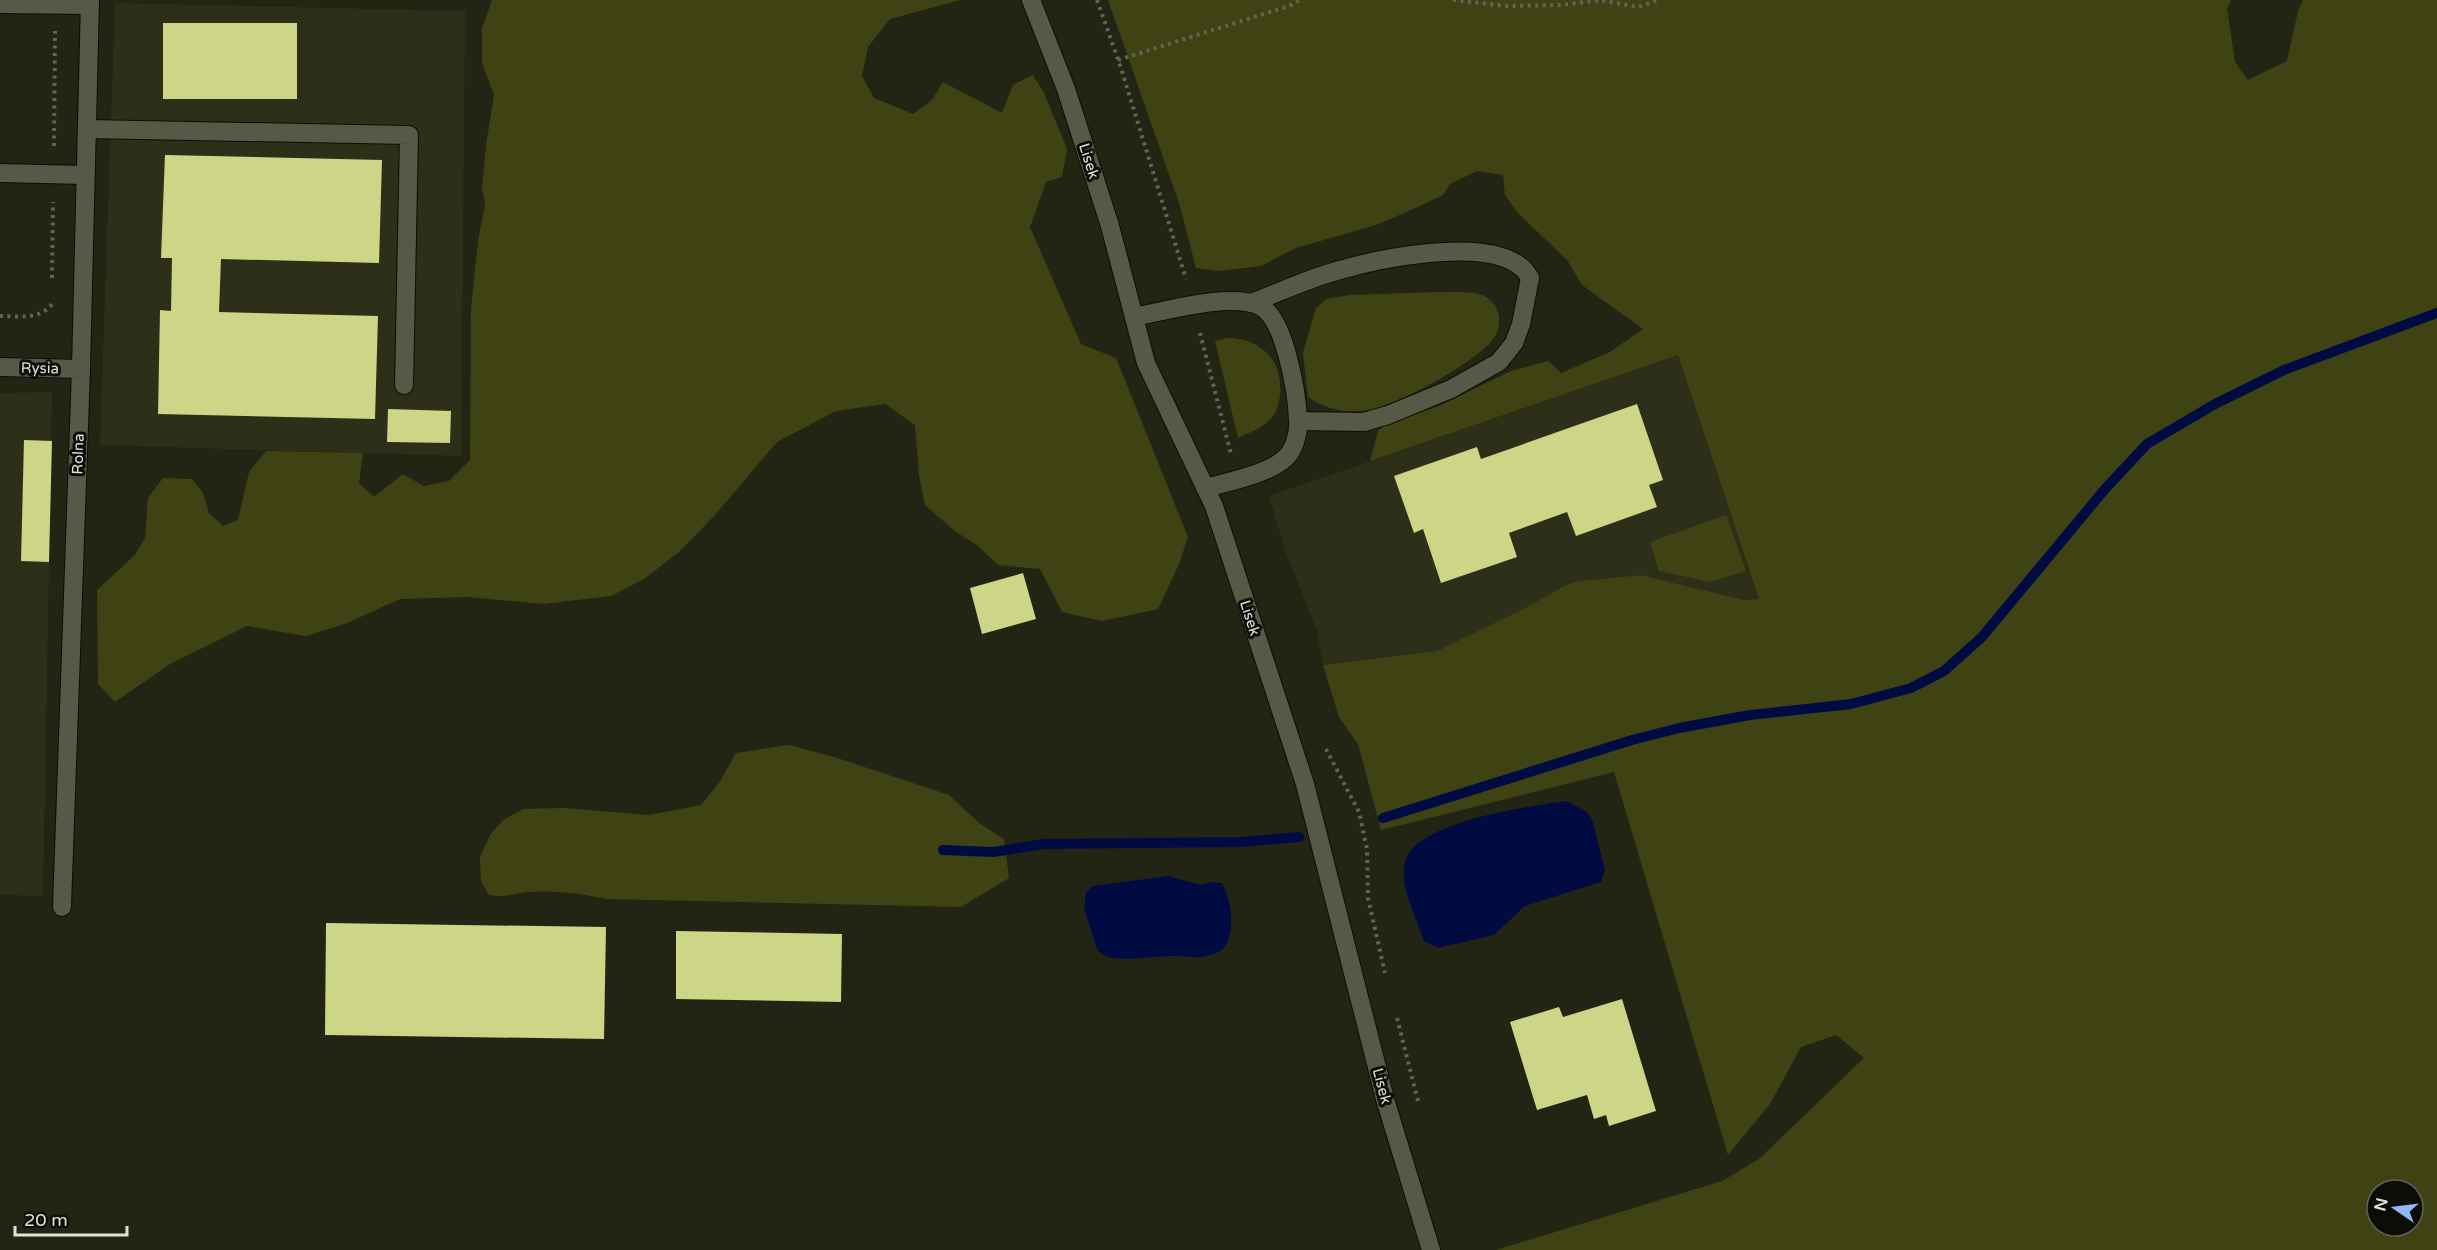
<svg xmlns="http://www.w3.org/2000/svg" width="2437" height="1250" font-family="'Varela Round',sans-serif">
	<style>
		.built { fill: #2d2f18 }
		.green { fill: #3f4313; fill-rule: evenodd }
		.water { fill: #000c41 }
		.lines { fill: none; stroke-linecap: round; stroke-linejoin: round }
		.stream { stroke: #000c41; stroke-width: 10 }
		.building { fill: #ccd686 }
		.service-casing { stroke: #0c0e02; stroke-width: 20 }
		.minor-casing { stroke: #0c0e02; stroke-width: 20 }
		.path { stroke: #626455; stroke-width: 4; stroke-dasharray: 3 4.5; stroke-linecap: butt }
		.service { stroke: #565946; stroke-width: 18 }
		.minor { stroke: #565946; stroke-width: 18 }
		.labels { text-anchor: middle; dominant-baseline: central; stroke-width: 6; stroke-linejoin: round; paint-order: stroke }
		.street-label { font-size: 15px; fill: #e0e2d7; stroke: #0c0d06 }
	</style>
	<rect width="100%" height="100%" fill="#232514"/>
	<path class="built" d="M115,3L465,11L461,456L100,445Z
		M1678,355L1759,599L1744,600L1641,575L1580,581L1568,584L1523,609L1437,651L1323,665L1317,631L1285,550L1269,496Z
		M52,392L43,896L0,895V393Z"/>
	<path class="green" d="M492,0H960L890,19L868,47L862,76L874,98L913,114L932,100L943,82L1002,113L1013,85L1033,75L1044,93L1067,149L1062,177L1046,182L1030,227L1081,344L1116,358L1188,537L1179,564L1158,609L1102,621L1062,612L1040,569L998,565L978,546L956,532L925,505L919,476L915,425L885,404L836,411L777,442L715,515L679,552L644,579L611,596L543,604L469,597L400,599L347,623L306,636L247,626L170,664L115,702L98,684L97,590L135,555L145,538L148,498L163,478L192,479L203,493L209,513L223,526L238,520L249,472L266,451L363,453L359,483L374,497L403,474L424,486L449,481L470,460L471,309L478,241L485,204L482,187L486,145L494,95L482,63V28Z
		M1108,0H2231L2227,9L2235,62L2248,80L2287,61L2298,11L2303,0H2437V1250H1496L1722,1181L1759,1159L1864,1058L1836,1035L1801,1047L1770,1104L1728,1155L1614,772L1381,830L1358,744L1339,717L1323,665L1437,651L1523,609L1568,584L1580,581L1641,575L1744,600L1759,599L1678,355L1370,461L1378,431L1388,423L1437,407L1511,371L1548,361L1561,373L1610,352L1643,329L1582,285L1567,260L1517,212L1505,195L1503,175L1477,171L1450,184L1443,195L1409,211L1376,225L1296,248L1261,266L1218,271L1196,268L1180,206ZM2377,1190H2413V1226H2377Z
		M1436,292C1452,293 1478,289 1490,300C1501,309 1502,326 1494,338C1478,361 1397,406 1368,410C1347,414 1325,409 1308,397L1303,353L1316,308L1326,299L1350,295Z
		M1227,338C1256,338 1279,355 1280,385C1281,394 1279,408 1273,416C1264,428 1251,432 1238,438L1215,341Z
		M1726,515L1746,571L1710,582L1659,571L1650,542Z
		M789,745L834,757L949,795L979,823L1004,839L1009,878L961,907L607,899C580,893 554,890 526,892C511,894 506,898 489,895L481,881L480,857L490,835L503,820L523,809L564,808L649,815L701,805L719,783L736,753Z"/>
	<path class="water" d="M1567,801L1587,812L1593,822L1605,870L1601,882L1525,906L1494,935L1438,948L1424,941C1416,917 1399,886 1405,862C1415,821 1531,806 1567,801Z
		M1168,876L1201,885L1209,882L1222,883C1231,899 1237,933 1223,949C1217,954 1208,956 1201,957C1193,958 1185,956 1178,956C1157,955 1133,961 1112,958C1106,957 1101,954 1097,949L1084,909L1086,892L1093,886Z"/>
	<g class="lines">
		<path class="stream" d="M1383,818L1632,740L1679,728L1750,715L1851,704L1911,688L1944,671L1982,637L2105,489L2147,444L2215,404L2284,370L2437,313
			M943,850L993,852L1044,844L1241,842L1299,837"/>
	</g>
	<path class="building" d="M163,23H297V99H163Z
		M165,155L382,160L379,263L221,259L219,312L378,316L375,419L158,414L160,310L171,311L172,258H161Z
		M1637,404L1663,480L1649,485L1657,507L1576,536L1567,512L1509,533L1517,557L1441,583L1423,529L1414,533L1394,476L1477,447L1481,459Z
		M388,409L451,411L450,443L387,442Z
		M24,440L52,441L49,562L21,561Z
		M1023,573L1036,619L982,634L970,588Z
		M326,923L606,927L604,1039L325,1035Z
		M676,931L842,934L841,1002L676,999Z
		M1622,999L1656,1111L1609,1126L1606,1115L1594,1119L1587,1095L1537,1110L1510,1022L1559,1007L1563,1017Z"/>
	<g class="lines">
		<g class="service-casing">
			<path id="service" d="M0,4L90,5
				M87,129L409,135L404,385
				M0,173L85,175
				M1251,303C1278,293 1305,280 1333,272C1376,259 1484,236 1521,267C1525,269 1527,274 1530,278L1521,324L1514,343L1499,362L1451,389L1388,415L1364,422L1298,421
				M1134,317C1166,311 1230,292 1260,306C1285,318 1297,394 1298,420C1299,431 1295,446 1289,454C1275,473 1227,482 1205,488"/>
		</g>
		<g class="minor-casing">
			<path id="minor" d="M1031,0L1066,89L1110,226L1146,363L1214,506L1305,784L1385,1099L1431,1250
				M0,367L81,369
				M62,907L81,369L90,0"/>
		</g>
		<path class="path" d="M1097,0L1121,68L1186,279
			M1453,0L1506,6L1562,5L1600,0L1638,7L1659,0
			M1118,60L1289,6L1300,0
			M54,146L55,31
			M52,278L53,202
			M0,316C18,316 41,320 52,304
			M1200,333L1231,454
			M1326,749L1359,812L1367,849L1368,898L1385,973
			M1397,1018L1418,1101"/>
		<use href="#service" class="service"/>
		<use href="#minor" class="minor"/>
	</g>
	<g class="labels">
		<g class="street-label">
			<text transform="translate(1089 161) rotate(72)">Lisek</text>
			<text transform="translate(40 368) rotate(1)">Rysia</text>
			<text transform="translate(78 454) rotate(-88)">Rolna</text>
			<text transform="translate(1250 618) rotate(72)">Lisek</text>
			<text transform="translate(1382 1086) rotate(75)">Lisek</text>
		</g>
	</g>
	<g transform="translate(2395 1208) rotate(284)"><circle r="28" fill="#0c0d06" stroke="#61625a" stroke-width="1.5"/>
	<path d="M0-4.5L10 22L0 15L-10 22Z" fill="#92b7fd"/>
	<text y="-9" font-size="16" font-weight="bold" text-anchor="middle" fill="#e0e2d7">N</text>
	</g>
	<path d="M15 1226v9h112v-9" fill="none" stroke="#e0e2d7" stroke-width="3"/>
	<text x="24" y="1226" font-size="18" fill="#e0e2d7" stroke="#0c0d06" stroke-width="4.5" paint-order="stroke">20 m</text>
</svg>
